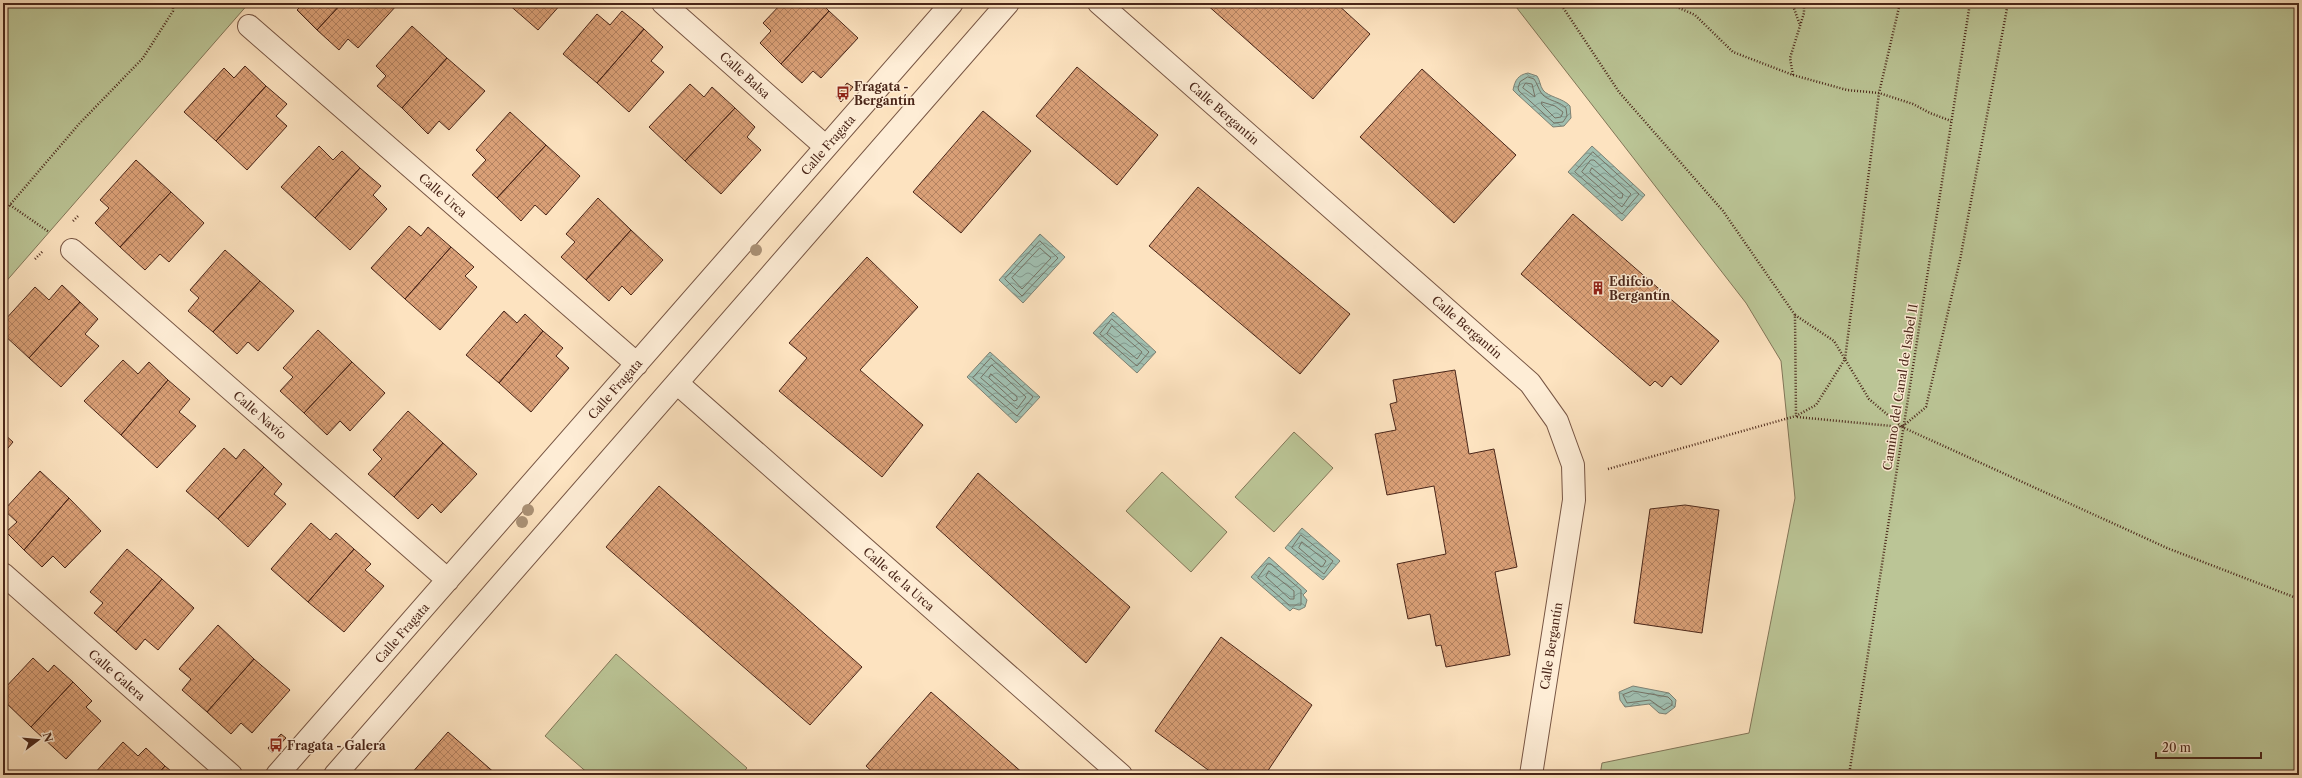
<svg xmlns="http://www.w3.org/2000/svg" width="2302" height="778" font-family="'Libre Caslon Text',serif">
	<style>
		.grass { fill: #bbc596; stroke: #827658 }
		.water { fill: url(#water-waves); stroke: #7e8173 }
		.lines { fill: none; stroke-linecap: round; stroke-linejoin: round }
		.shore { stroke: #757264; stroke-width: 1 }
		.building { fill: url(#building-cross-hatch); stroke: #4a2619 }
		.minor-casing { stroke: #775543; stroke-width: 24 }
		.path { stroke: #4a2619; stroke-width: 2.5; stroke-dasharray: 1 2; stroke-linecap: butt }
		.minor { stroke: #feedd6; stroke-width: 22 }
		.tree { fill: #aa9175 }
		.labels { text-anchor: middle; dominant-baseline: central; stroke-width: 3; stroke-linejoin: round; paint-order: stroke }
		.street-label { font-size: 12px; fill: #4a2619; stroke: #feedd6 }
		.poi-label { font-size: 12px; font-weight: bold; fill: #4a2619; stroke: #feedd6; text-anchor: start }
	</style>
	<defs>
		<pattern id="water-waves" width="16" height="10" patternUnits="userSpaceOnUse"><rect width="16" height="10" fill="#a0beaf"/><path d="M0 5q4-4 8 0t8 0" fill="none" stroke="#849a8e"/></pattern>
		<pattern id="building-cross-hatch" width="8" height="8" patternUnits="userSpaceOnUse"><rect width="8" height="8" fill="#daa077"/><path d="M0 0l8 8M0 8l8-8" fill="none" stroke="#b38261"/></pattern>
	</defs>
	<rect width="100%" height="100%" fill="#fde3c0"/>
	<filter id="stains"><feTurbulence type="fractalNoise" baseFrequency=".005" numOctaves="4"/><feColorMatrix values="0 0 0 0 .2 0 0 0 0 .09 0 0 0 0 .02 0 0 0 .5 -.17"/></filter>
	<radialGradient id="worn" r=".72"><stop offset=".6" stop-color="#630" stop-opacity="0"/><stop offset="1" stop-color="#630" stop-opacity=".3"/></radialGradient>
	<path class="grass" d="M3,3H249L3,285Z
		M1513,3H2299V775H1600L1602,763L1749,733L1795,498L1781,361L1746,303Z
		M1294,432L1333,468L1274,532L1235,497Z
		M1162,472L1227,532L1191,572L1126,511Z
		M616,654L747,768L741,775H590L545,736Z"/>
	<path class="water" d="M1528,73L1537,76C1540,80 1540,86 1543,90C1548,97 1563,98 1570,106L1571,118L1564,126L1553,127L1517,94L1513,90C1515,80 1518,75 1528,73Z
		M1592,146L1645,195L1622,221L1568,172Z
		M1040,234L1065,257L1023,303L999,280Z
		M1113,312L1156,352L1137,373L1093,333Z
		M990,352L1040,397L1016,423L967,377Z
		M1302,528L1340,561L1323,580L1285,548Z
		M1269,557L1307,591L1303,595L1307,600L1305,607L1299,610L1293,608L1290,611L1251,577Z
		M1633,686L1669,693L1676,700L1675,707L1666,714L1659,713L1649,704L1625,707L1620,700L1619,692Z"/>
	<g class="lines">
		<path class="shore" d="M1528,77L1534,79C1539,86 1539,94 1547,98C1554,102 1560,102 1566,108L1567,116L1563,122L1554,123L1519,91L1518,88L1520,82Z
			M1526,83L1532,84L1535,97L1523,88Z
			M1542,102L1555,106L1563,112L1561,117L1555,118L1542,105Z
			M1593,152L1639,194L1622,214L1575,172Z
			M1591,160H1594L1631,194L1622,207L1582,172Z
			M1592,168L1623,194L1622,198H1619L1590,172Z
			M1040,241L1058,258L1022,296L1005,279Z
			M1040,248L1051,258L1022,289L1012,278Z
			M1112,319L1149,352L1137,366L1100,334Z
			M1112,326L1142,352L1137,359L1107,334Z
			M991,358L1033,397L1017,416L973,378Z
			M992,365L1026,397L1017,409L981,378Z
			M991,374L1017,397V400L1014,401L989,378Z
			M1301,535L1333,561L1324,574L1292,548Z
			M1302,542L1326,561L1323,566L1321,567L1299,548Z
			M1268,564H1271L1301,590V605H1289L1258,578Z
			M1269,571L1294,591V599H1290L1266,577Z
			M1633,691L1668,697L1672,701V705L1664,710L1650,700L1627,703L1623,695Z"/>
	</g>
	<path class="building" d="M304,3H342L317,30L297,10Z
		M342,3H394L397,5L358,48L348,39L339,50L317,30Z
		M507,3H562L538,30Z
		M782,3H821L829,11L781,64L760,43L771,31L763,23Z
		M1205,3H1336L1370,34L1313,99Z
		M622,11L644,29L597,83L563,54L597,14L610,25Z
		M829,11L858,38L821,78L813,71L802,83L781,64Z
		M412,26L447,58L402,108L377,86L386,76L376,66Z
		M644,29L663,47L651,61L664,72L629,112L597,83Z
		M447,58L485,91L449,130L439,121L428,134L402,108Z
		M245,66L266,86L216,141L184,112L224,68L234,78Z
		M1077,67L1158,135L1117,185L1036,116Z
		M1422,69L1516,155L1454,223L1360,137Z
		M847,83L853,87L841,102L836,97Z
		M690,84L704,97L712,87L735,108L685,161L649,127Z
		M266,86L287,104L276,116L287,126L247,170L216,141Z
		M735,108L755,127L747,137L761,150L721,194L685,161Z
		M983,111L1031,151L961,233L913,192Z
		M510,112L546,145L497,198L472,175L486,160L476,150Z
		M546,145L580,176L546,215L535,205L521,221L497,198Z
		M319,146L333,160L342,151L360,168L315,218L281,187Z
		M136,160L171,192L120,247L95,223L109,208L100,200Z
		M360,168L381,186L373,195L387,209L350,250L315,218Z
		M1198,187L1350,314L1300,374L1149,246Z
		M171,192L204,223L169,262L160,254L145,270L120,247Z
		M598,198L631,230L586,280L561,257L575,242L566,234Z
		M1573,214L1719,341L1681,385L1671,376L1662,387L1655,381L1650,386L1521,274Z
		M409,226L421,236L428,227L451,247L405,299L371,268Z
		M631,230L663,260L631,295L622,286L609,301L586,280Z
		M451,247L474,267L465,276L477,287L440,330L405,299Z
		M225,250L260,281L213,332L188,311L199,298L190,290Z
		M867,257L918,307L860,370L923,425L882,477L779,391L807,358L789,343Z
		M260,281L294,311L258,351L248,342L237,354L213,332Z
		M62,285L80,302L29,358L3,334V322L35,287L49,300Z
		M80,302L98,319L85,334L99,346L61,387L29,358Z
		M504,311L517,323L525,314L543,331L499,383L466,355Z
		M318,330L352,362L304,413L280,391L293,377L283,368Z
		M543,331L563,348L556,356L569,368L531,412L499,383Z
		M123,360L138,374L149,362L168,380L121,435L84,401Z
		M352,362L385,393L350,431L340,421L327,435L304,413Z
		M1455,370L1469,454L1494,449L1517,567L1495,572L1510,655L1446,667L1441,645L1436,646L1430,614L1408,619L1397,564L1446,554L1434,486L1387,495L1375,434L1396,430L1390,404L1397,402L1393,380Z
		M168,380L190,399L179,412L196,426L157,468L121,435Z
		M408,411L443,443L394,497L368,474L382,459L373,450Z
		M3,433L13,442L3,454Z
		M443,443L477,474L441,513L432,504L418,519L394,497Z
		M224,448L236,459L244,449L264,467L218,519L186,491Z
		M264,467L282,484L274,494L286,504L248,547L218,519Z
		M40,471L69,498L24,550L6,532L17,522L4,510Z
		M978,473L1130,607L1086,663L936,527Z
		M659,486L862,667L810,725L606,547Z
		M69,498L101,531L65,568L53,556L42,567L24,550Z
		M1685,505L1719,510L1702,633L1634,623L1650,509Z
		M311,523L330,540L336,533L354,549L308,602L271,569Z
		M127,549L162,579L116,632L94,613L103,603L90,592Z
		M354,549L371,564L365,570L384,586L344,632L308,602Z
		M162,579L194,608L158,650L145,639L136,650L116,632Z
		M218,625L254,659L207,712L182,690L191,679L179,669Z
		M1221,637L1312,705L1265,775H1215L1155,731Z
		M33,658L48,672L54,665L73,682L31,727L3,700V690Z
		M254,659L290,690L252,733L241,723L231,734L207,712Z
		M73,682L92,701L86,707L101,721L66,759L31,727Z
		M931,692L1025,775H876L866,766Z
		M448,732L497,775H410Z
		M281,734L286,738L272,753L268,748Z
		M123,742L138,756L146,748L165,766L157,775H93Z
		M165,766L171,771L175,775H157Z"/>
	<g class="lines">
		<g class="minor-casing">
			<path id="minor" d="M663,3L826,147
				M1099,3L1530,383L1557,421L1573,465L1574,500L1531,775
				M249,26L637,364
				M72,250L448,580
				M677,383L1121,775
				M3,574L231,775
				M277,775L952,3
				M335,775L1008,3"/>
		</g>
		<path class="path" d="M1560,3L1619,92L1723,211L1795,315L1796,416
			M1668,3L1695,15L1733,52L1793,75L1847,90L1879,93L1913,104L1930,113L1951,121
			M1792,3L1800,25
			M1793,75L1790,58L1804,13V3
			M10,205L49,232
			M3,213L79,124L143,58L173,11V3
			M73,221L78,216
			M35,259L43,251
			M1795,315L1834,341L1869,399L1902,427L1926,407L1960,260L2008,3
			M1797,417L1902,427L2167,548L2299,599
			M1608,469L1796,416L1816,405L1845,359L1879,93L1900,3
			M1849,775L1970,3"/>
		<use href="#minor" class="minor"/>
	</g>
	<g class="tree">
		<circle cx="756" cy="250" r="6"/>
		<circle cx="528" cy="510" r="6"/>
		<circle cx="522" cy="522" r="6"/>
	</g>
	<defs>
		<g id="bus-bare" transform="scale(1.08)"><path d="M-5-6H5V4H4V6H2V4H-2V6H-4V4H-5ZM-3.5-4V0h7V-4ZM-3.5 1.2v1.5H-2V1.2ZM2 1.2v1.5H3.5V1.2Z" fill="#8f2418" stroke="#feedd6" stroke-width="2.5" paint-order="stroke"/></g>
		<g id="building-bare" transform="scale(1.08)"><path d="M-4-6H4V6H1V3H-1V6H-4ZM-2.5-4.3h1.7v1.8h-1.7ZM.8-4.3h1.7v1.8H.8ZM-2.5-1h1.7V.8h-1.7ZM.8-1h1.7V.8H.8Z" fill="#8f2418" stroke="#feedd6" stroke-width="2.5" paint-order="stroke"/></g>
	</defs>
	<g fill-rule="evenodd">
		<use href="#bus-bare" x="843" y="93"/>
		<use href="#building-bare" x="1598" y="288"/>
		<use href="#bus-bare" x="276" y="745"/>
	</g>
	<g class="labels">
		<g class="street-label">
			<text transform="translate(745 75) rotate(42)">Calle Balsa</text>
			<text transform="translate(1224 113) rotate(41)">Calle Bergantín</text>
			<text transform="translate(828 145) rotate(-49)">Calle Fragata</text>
			<text transform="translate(443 195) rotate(41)">Calle Urca</text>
			<text transform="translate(1467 327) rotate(41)">Calle Bergantín</text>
			<text transform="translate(1900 387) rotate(-81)">Camino del Canal de Isabel II</text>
			<text transform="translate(615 389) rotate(-49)">Calle Fragata</text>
			<text transform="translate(260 415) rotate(41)">Calle Navío</text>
			<text transform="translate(899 579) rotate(41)">Calle de la Urca</text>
			<text transform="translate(402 633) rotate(-49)">Calle Fragata</text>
			<text transform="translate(1551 646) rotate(-81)">Calle Bergantín</text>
			<text transform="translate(117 675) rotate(41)">Calle Galera</text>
		</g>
		<g class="poi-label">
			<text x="854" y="86">Fragata -<tspan x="854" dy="14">Bergantín</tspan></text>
			<text x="1609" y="281">Edifcio<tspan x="1609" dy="14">Bergantín</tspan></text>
			<text x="287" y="745">Fragata - Galera</text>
		</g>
	</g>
	<rect width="2302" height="778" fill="none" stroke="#fde3c0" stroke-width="16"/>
	<rect x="4" y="4" width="2294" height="770" fill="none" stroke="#4a2619" stroke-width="2"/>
	<rect x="8" y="8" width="2286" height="762" fill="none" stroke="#4a2619"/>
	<g transform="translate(38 740) rotate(74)" stroke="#feedd6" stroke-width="3" paint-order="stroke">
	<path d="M0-3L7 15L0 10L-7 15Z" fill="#4a2619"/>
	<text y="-6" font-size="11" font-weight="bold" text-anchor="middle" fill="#4a2619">N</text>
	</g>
	<path d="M2156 752v6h105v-6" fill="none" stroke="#4a2619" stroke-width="2"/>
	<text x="2162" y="752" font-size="12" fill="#4a2619" stroke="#feedd6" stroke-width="3" paint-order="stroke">20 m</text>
	<rect width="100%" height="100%" filter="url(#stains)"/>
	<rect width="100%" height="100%" fill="url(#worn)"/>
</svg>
